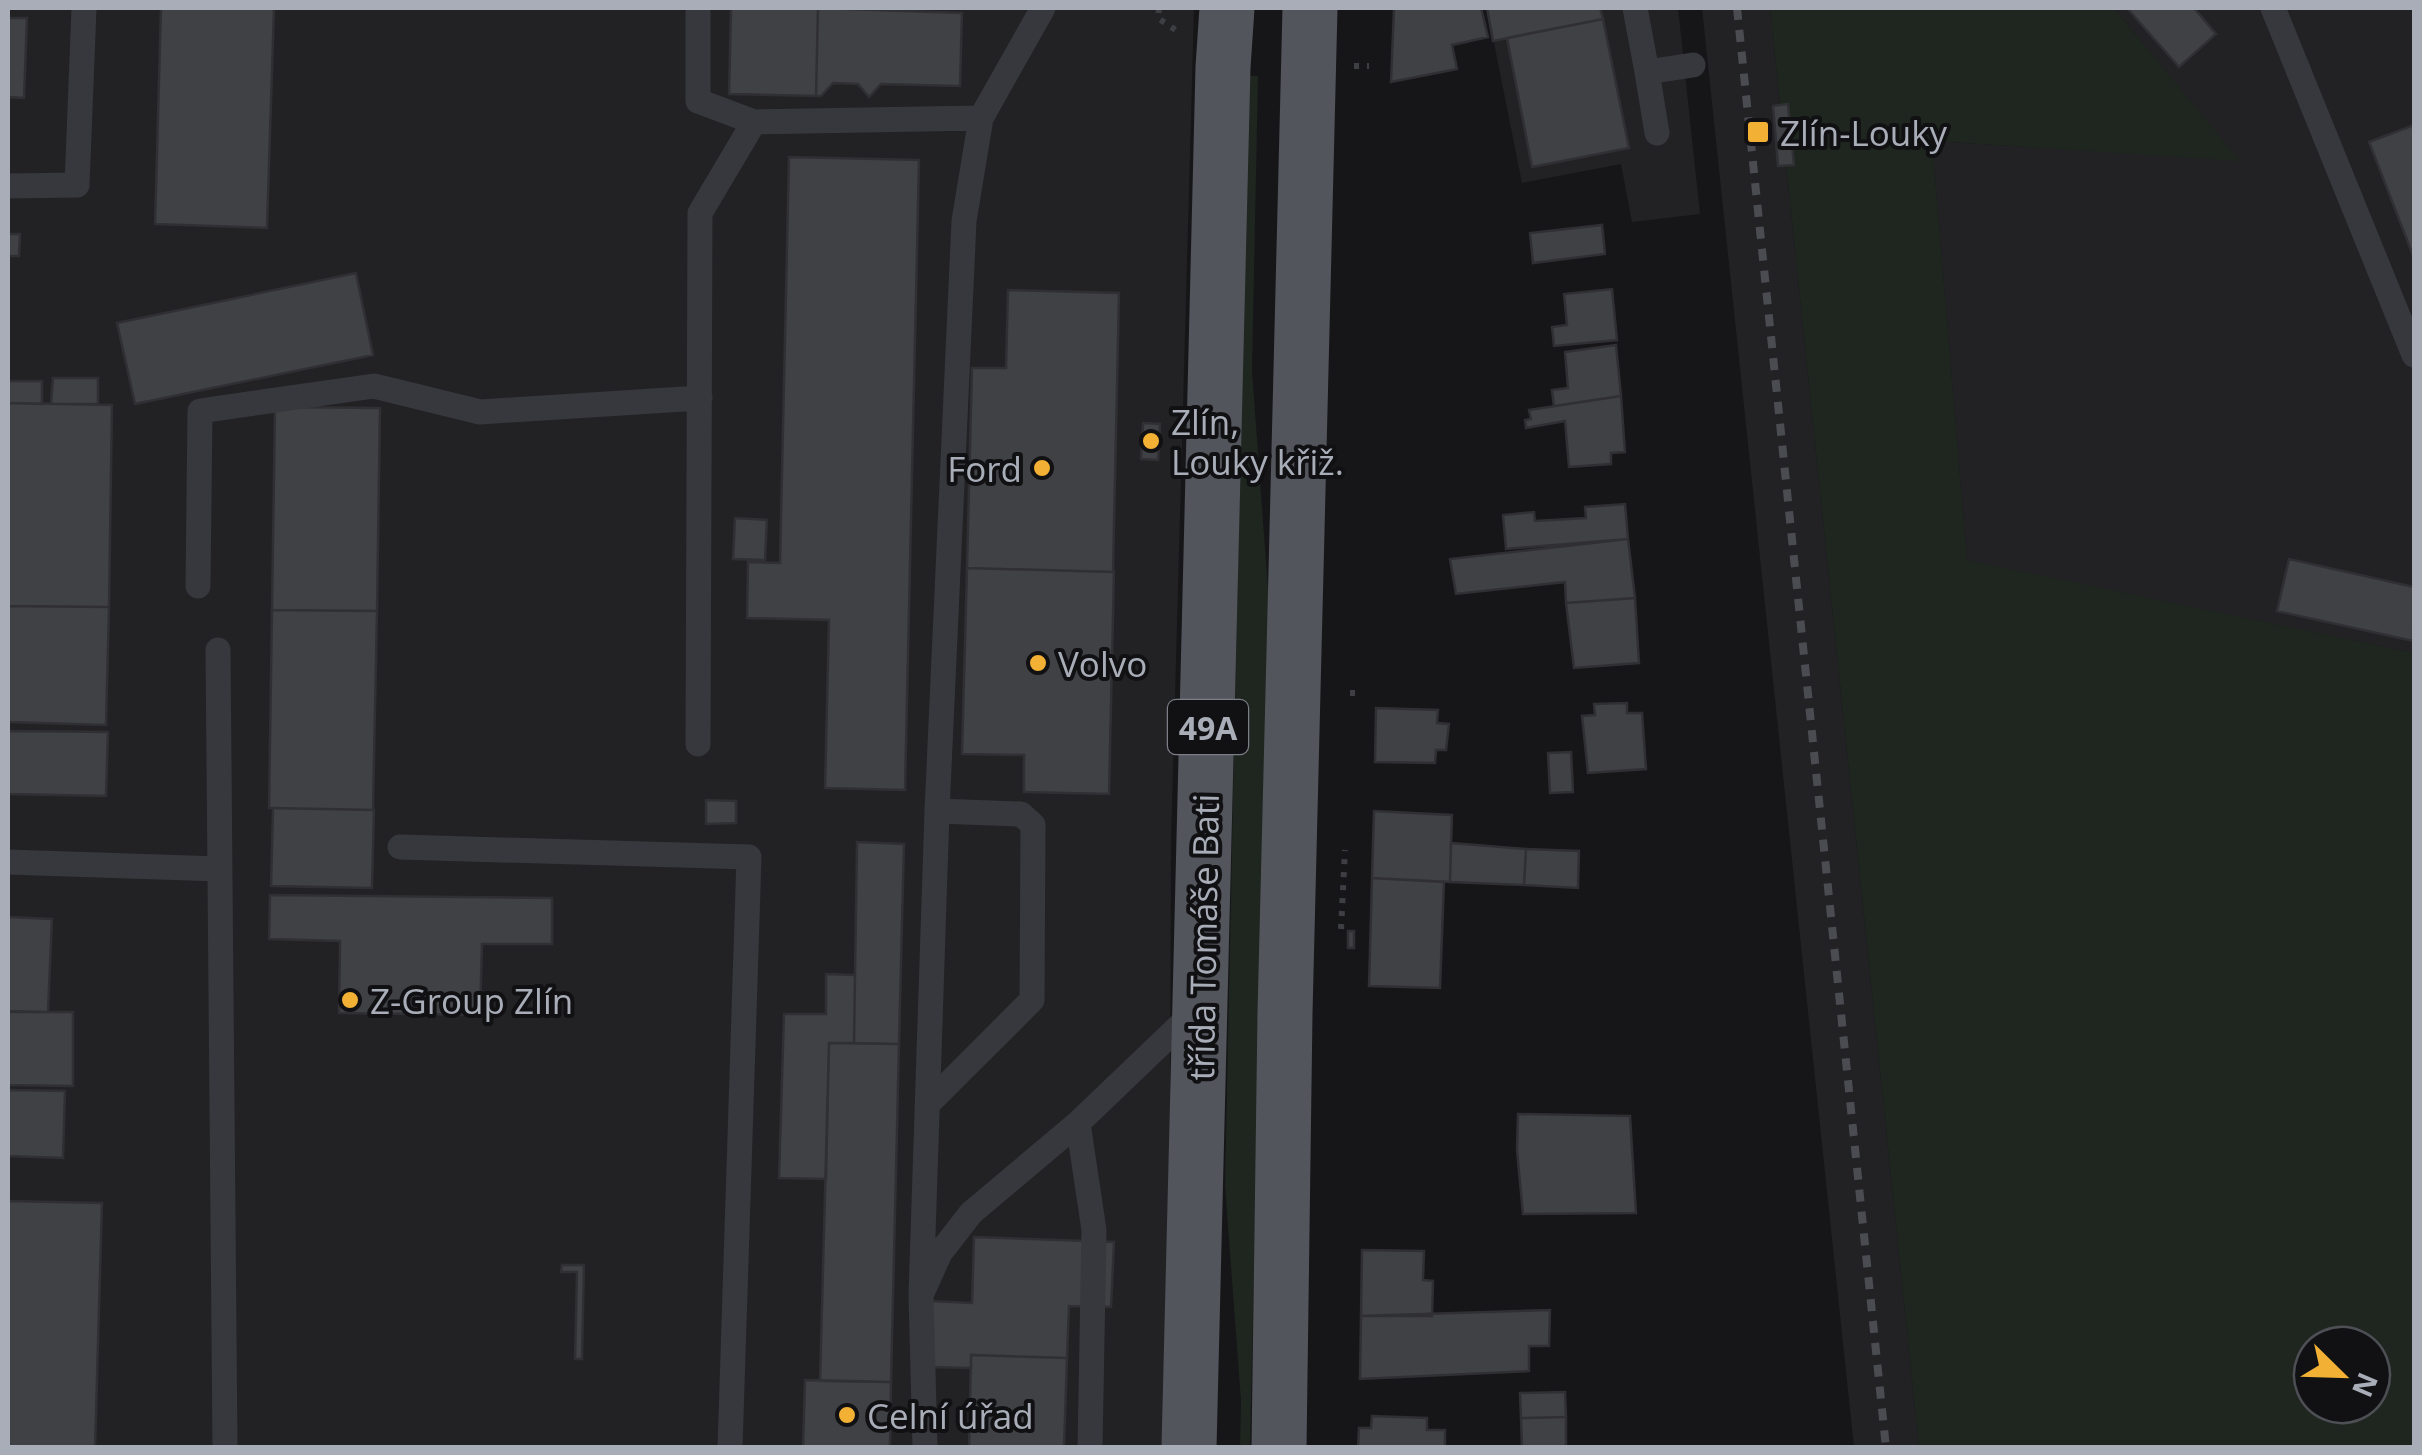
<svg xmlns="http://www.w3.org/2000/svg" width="2422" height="1455" font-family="'Open Sans',sans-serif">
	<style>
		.built { fill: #222225 }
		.green { fill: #1e261f; fill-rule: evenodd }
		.building { fill: #404145; stroke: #303034; stroke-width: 2.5 }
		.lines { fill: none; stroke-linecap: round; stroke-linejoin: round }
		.path { stroke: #3d3f44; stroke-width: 6; stroke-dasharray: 5 8; stroke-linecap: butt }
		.lane { stroke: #37383d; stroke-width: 25 }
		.primary { stroke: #53555c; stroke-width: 55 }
		.rail { stroke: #4a4c52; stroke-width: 8; stroke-dasharray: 12 10; stroke-linecap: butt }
		.poi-dot { fill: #f2b134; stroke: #111113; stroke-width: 4 }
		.labels { text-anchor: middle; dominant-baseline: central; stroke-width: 8; stroke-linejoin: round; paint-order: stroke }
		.shield { fill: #111113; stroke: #7b7e86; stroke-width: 2.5 }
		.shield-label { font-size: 32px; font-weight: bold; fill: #a8adb8 }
		.poi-label { font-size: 35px; fill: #a8adb8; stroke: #111113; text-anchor: start }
		.street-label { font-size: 35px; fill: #a8adb8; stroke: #111113 }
	</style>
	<rect width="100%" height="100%" fill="#161618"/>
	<path class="built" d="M8,8H1194L1171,841L1170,1155L1163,1447H8Z
		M1487,8H1678L1700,214L1632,222L1621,164L1522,183Z
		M1702,8H1770L1919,1447H1854Z
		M2114,8H2414V653L1967,561L1932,141L2238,160Z"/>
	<path class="green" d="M1770,8H2114L2240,161L1932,141L1967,560L2414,653V1447H1919ZM2312,1345H2372V1405H2312Z
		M1248,76H1258L1252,371L1269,603L1250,1447L1240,1448L1241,1401L1225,1185Z"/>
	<path class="building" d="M161,8H274L267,228L155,224Z
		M731,8H818L816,96L729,94Z
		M818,8L962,13L960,86L881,84L869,97L858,84L833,83L821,96H816Z
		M1403,8H1481L1488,37L1452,45L1457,69L1391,82L1394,9Z
		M1487,8H1600L1603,19L1493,41Z
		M2127,8H2194L2216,34L2179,67Z
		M8,18H27L24,98L8,97Z
		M1603,19L1629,148L1532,167L1507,38Z
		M1788,104L1794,165L1778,166L1773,106Z
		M2414,125V258L2369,142Z
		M789,157L919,160L905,790L825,788L829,620L747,618L748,562L780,563Z
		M1602,225L1605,254L1533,263L1530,233Z
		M8,234H20L19,256H8Z
		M356,273L373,355L135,404L117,323Z
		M1612,289L1617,340L1554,346L1552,327L1567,325L1564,294Z
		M1008,290L1119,293L1113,572L967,568L972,368H1006Z
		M1616,345L1621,396L1554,406L1552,390L1568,388L1565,352Z
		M53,378H98V404H51Z
		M8,381H42V404L8,403Z
		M1621,396L1625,452L1611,453V464L1569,467L1565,421L1526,428L1525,420L1531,419L1529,410Z
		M8,403L112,405L109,607L8,606Z
		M275,407L380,408L377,611L272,610Z
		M1143,423L1160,424L1158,460L1141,459Z
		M1625,504L1628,539L1506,549L1503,515L1534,512L1535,521L1586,518L1585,507Z
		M735,518L767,520L765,560L733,559Z
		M1628,539L1635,598L1566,603L1565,582L1456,594L1450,559Z
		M2289,559L2414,587L2413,641L2277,611Z
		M967,568L1114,572L1109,794L1024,792V755L962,754Z
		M1635,598L1639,663L1574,668L1566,603Z
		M8,606L109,607L106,725L8,722Z
		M272,610L377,611L373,810L269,808Z
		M1627,703V713H1642L1646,769L1588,773L1582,716L1595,715L1594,704Z
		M1376,708L1438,710L1437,723L1449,724L1446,750H1436L1435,763L1375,762Z
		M8,731L108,732L106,796L8,794Z
		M1571,752L1573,792L1550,793L1548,753Z
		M706,800L736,801V823L706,824Z
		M273,808L374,810L372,888L271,886Z
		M1374,811L1452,815L1450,882L1372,878Z
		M857,842L904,844L899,1044L854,1043Z
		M1451,843L1526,849L1524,885L1450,882Z
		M1526,849L1579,851L1578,888L1524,885Z
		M1372,878L1444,882L1440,988L1369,986Z
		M270,895L552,898V944H482L480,1015L339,1013L340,941L269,939Z
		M8,917L52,919L48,1012L8,1011Z
		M1348,931H1354V948H1348Z
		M826,974L855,975L854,1043H829L826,1179L779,1178L784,1014H826Z
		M8,1012H73V1086L8,1085Z
		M829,1043L899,1044L891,1382L820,1381Z
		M8,1090L65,1091L63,1158L8,1156Z
		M1518,1114L1630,1116L1636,1213L1523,1214L1517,1150Z
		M8,1201L102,1203L95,1448H8Z
		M974,1237L1114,1242L1111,1307L1069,1306L1067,1358L971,1355V1368L928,1367L930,1301L972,1303Z
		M1362,1250L1424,1251L1423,1280L1433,1281L1432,1316H1361Z
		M562,1265H584L582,1359H575L577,1272H561Z
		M1550,1310L1549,1346H1529V1371L1360,1379L1361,1316Z
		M971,1355L1067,1358L1064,1448H969Z
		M805,1380L891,1382L890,1448H803Z
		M1565,1392L1566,1417L1521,1418L1520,1393Z
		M1372,1416L1427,1418V1430H1445V1448H1358L1359,1428H1371Z
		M1566,1417V1448H1522L1521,1418Z"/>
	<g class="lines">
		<path class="path" d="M1159,8L1158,18L1177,31
			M1354,66H1369
			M1350,693H1363
			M1341,929L1345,850"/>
		<path class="lane" d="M698,8V101L754,122
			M1635,8L1647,72L1693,65
			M2273,8L2414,355
			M1647,72L1657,133
			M8,186L77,185L84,8
			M198,586L200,411L374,386L480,412L700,398
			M218,650L225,1448
			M698,744L700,213L754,122L981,118
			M400,847L749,857L730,1448
			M8,862L220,869
			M928,1104L1032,1000L1033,825L1021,814L937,811
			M1078,1123L1094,1230L1090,1448
			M921,1295L937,811L964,221L981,118L1043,8
			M925,1448L921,1295L940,1253L971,1213L1078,1123L1195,1011"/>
		<path class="primary" d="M1189,1448L1223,67L1227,8
			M1279,1448L1285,1013L1310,8"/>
		<path class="rail" d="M1737,8L1886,1448"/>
	</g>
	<g class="poi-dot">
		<rect x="1746" y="120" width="24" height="24" rx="5"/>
		<circle cx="1151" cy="441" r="10"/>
		<circle cx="1042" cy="468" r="10"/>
		<circle cx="1038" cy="663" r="10"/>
		<circle cx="350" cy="1000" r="10"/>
		<circle cx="847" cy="1415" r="10"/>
	</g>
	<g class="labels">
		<rect class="shield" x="1168" y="700" width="80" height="54" rx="8"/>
		<g class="shield-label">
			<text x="1208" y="727">49A</text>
		</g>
		<g class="poi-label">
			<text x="1780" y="132">Zlín-Louky</text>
			<text x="1171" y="421">Zlín,<tspan x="1171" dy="40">Louky křiž.</tspan></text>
			<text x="1022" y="468" text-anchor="end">Ford</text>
			<text x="1058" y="663">Volvo</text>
			<text x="370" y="1000">Z-Group Zlín</text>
			<text x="867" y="1415">Celní úřad</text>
		</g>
		<g class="street-label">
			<text transform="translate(1203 937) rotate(-89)">třída Tomáše Bati</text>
		</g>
	</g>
	<rect width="2422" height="1455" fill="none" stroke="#a8adb8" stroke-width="20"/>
	<g transform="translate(2342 1375) rotate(113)"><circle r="48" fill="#111113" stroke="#4d4f55" stroke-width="2.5"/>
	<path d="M0-8L18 38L0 25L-18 38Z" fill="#f2b134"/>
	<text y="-15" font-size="28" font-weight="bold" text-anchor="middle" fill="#a8adb8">N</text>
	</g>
</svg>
